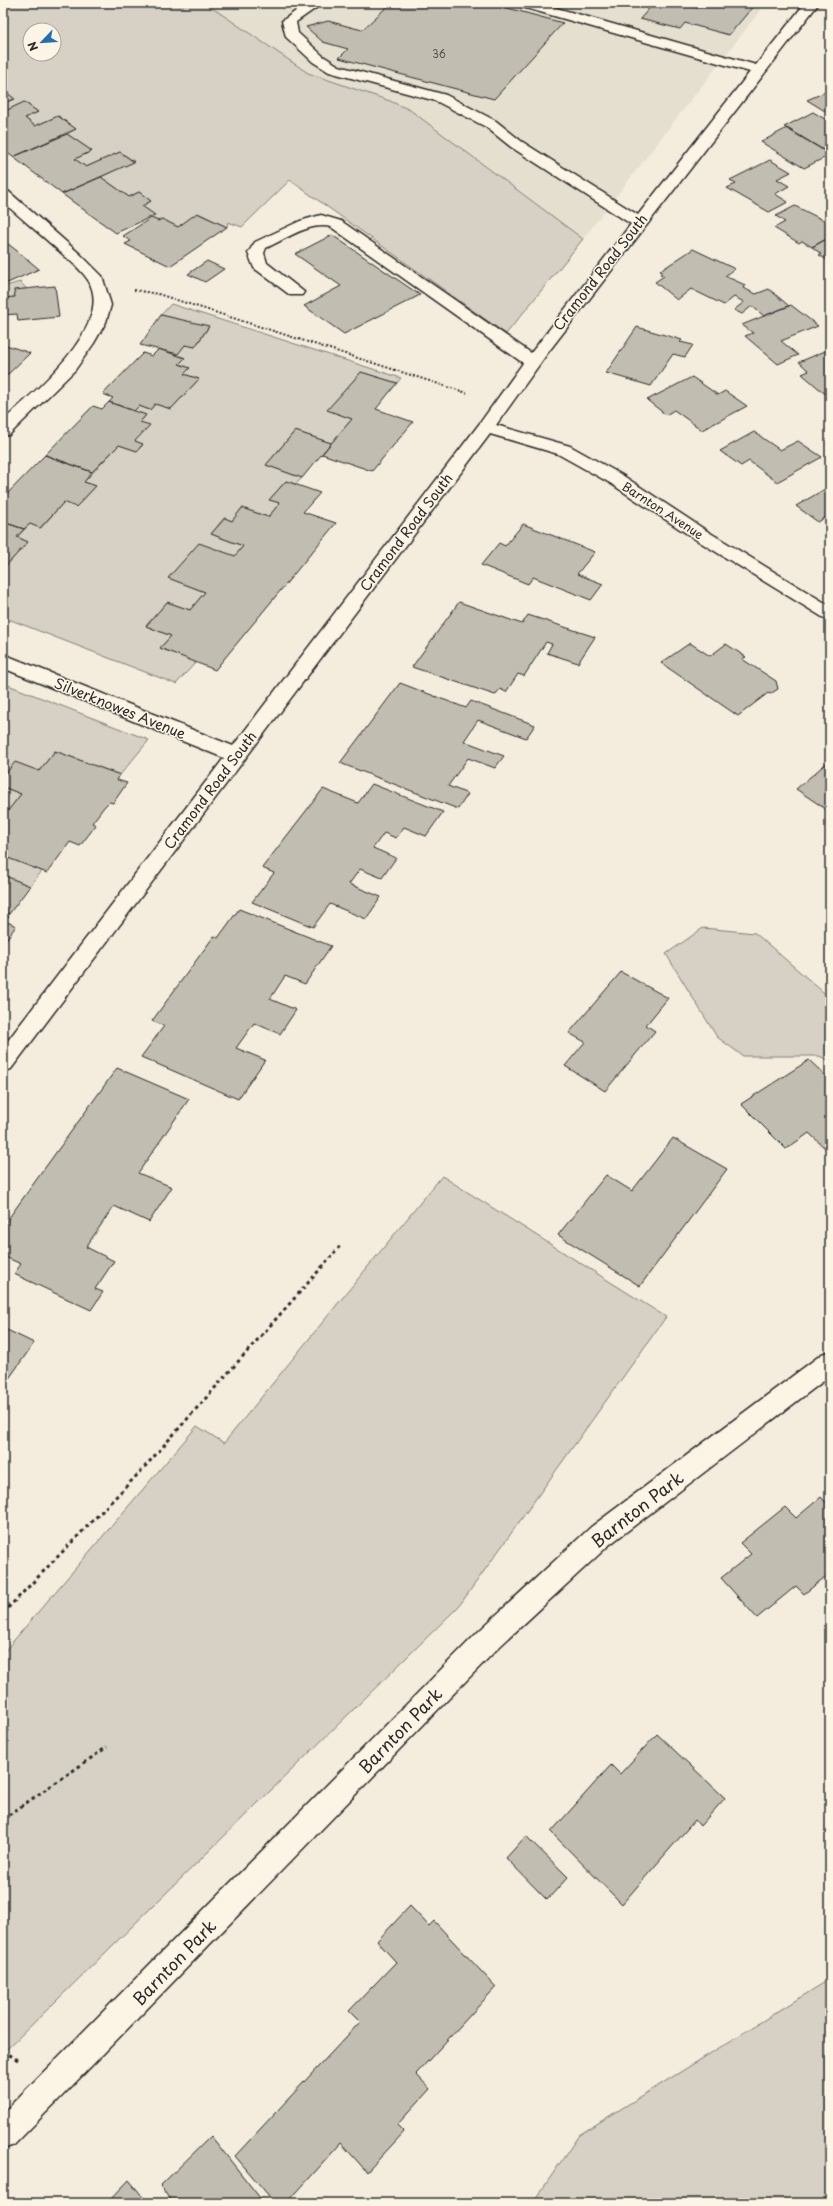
<svg xmlns="http://www.w3.org/2000/svg" width="833" height="2206" font-family="'Playpen Sans',sans-serif">
	<style>
		.built { fill: #e5dfd0 }
		.green { fill: #d6d1c4; stroke: #807e78; fill-rule: evenodd }
		.building { fill: #c2bdb1; stroke: #2b2b2b }
		.lines { fill: none; stroke-linecap: round; stroke-linejoin: round }
		.minor-casing { stroke: #2b2b2b; stroke-width: 3 }
		.path-far2 { stroke: #2b2b2b; stroke-width: 2; stroke-dasharray: 2 2; stroke-linecap: butt }
		.path-far1 { stroke: #2b2b2b; stroke-width: 2.5; stroke-dasharray: 3 3; stroke-linecap: butt }
		.path { stroke: #2b2b2b; stroke-width: 3; stroke-dasharray: 3.5 3.5; stroke-linecap: butt }
		.minor { fill: #fcf5e5; fill-rule: evenodd }
		.labels { text-anchor: middle; dominant-baseline: central; stroke-width: 3; stroke-linejoin: round; paint-order: stroke }
		.far-number-label { font-size: 10px; fill: #51504c }
		.far-street-label { font-size: 12px; fill: #2b2b2b; stroke: #fcf5e5 }
		.street-label { font-size: 14px; fill: #2b2b2b; stroke: #fcf5e5 }
		.near-street-label { font-size: 17px; fill: #2b2b2b; stroke: #fcf5e5 }
	</style>
	<rect width="100%" height="100%" fill="#f4edde"/>
	<filter id="ink" filterUnits="userSpaceOnUse"><feTurbulence type="fractalNoise" baseFrequency=".025" numOctaves="2"/><feDisplacementMap in="SourceGraphic" scale="8" xChannelSelector="R" yChannelSelector="G"/><feConvolveMatrix kernelMatrix="1 2 1 2 8 2 1 2 1" color-interpolation-filters="sRGB"/></filter>
	<g filter="url(#ink)">
		<path class="built" d="M205,3H766L583,239L410,110L390,101L308,73Z"/>
		<path class="green" d="M3,3H205L308,73L390,101L410,110L583,239L506,334L291,181V179L242,227L228,222L227,227L198,213L178,227L162,219L158,221L151,218L154,215L142,206L151,201L139,192L129,197L101,177L134,161L120,152L86,167L75,159L92,151L67,134L76,129L58,116L35,126L25,118L38,112L25,102L3,112V103L14,99L3,90ZM30,30H54V54H30Z
			M20,282L27,289L14,290L15,297L3,298V287Z
			M171,304L401,378L397,383L361,372L328,410L352,419L331,443L295,431L266,465L302,478L296,484L286,481L270,499L280,503L268,517L242,508L232,521L224,518L211,534L243,546L235,556L169,578L205,592L190,610L167,602L146,626L171,636L160,648L196,662L176,684L3,617V569L28,542L17,537L30,524L41,528L64,502L76,507L96,486L84,482L119,445L137,451L143,445L135,441L140,422L146,415L134,411L139,406L150,410L155,404L171,409L199,379L184,374L190,368L179,364L185,358L159,349L185,345L195,347L209,327L161,315Z
			M3,683L149,740L120,775L55,751L39,771L3,777Z
			M3,787L21,794L3,818Z
			M3,856L42,871L30,886L3,875Z
			M703,928L755,933L830,998V1061L819,1056H743L717,1037L666,954Z
			M442,1176L666,1317L459,1606L3,2053V1653L197,1426L224,1443Z
			M830,1979V2203H533L579,2135Z"/>
		<path class="building" d="M391,3H489L563,23L494,99L339,58L348,49L323,42L306,27L328,21L362,30Z
			M654,3H679L698,8L703,3H756L729,35L685,23L680,29L640,19Z
			M3,90L15,99L3,103Z
			M830,90V114L807,100Z
			M24,102L38,112L25,118L35,126L58,116L76,129L13,157L3,150V112Z
			M813,112L830,122L828,153L784,127Z
			M787,128L830,154V155L804,168L761,142Z
			M67,134L92,151L75,159L86,167L120,152L134,162L62,194L13,157Z
			M770,160L791,172L777,179L789,186L775,194L788,202L769,212L727,188L736,184L730,180Z
			M101,177L129,197L139,192L151,201L142,206L155,215L116,233L62,194Z
			M795,206L823,220L830,216V237L812,247L802,241L799,243L774,228L785,222L776,216Z
			M197,213L227,227L170,266L125,244L131,241L123,236L151,218L158,221L162,219L178,227Z
			M332,235L420,295L344,334L304,306L341,286L295,254Z
			M830,237V262L819,255L821,254L812,247Z
			M3,240L21,254L39,269L3,285Z
			M693,249L735,269L725,276L745,285L743,288L756,294L769,289L789,306L764,316L752,306L742,314L734,310L744,302L734,297L724,305L691,289L677,300L655,282L664,276L660,274L662,272L660,271Z
			M207,261L224,269L205,282L188,274Z
			M55,286L59,317L18,321L17,314L3,315V298L15,297L14,290Z
			M791,305L818,326L781,341L798,355L778,364L745,336L753,333L742,325Z
			M161,315L209,326L195,347L185,345L178,354L140,345Z
			M637,327L682,340L680,342L693,345L685,357L673,354L651,386L606,373Z
			M3,344L30,353L3,379Z
			M159,349L185,358L179,364L190,368L184,374L199,379L171,409L155,404L150,410L139,406L134,411L109,402L113,398L103,394L143,353L152,356Z
			M830,349V398L802,374L809,371L799,362Z
			M361,372L397,383L376,409L413,422L372,471L322,454L352,419L327,410Z
			M692,377L718,395L725,391L747,406L702,430L674,410L666,415L647,400Z
			M109,402L146,415L140,422L150,425L135,441L143,444L137,451L119,445L92,472L45,455L93,406L102,409Z
			M295,431L331,443L302,478L266,465Z
			M754,432L780,450L798,441L822,457L777,482L749,461L741,466L720,451Z
			M45,455L92,472L84,482L96,486L76,507L64,502L40,528L30,524L24,529L3,522V498Z
			M286,481L320,493L303,512L336,523L215,670L160,648L171,636L146,626L167,602L190,610L205,592L168,578L199,543L235,556L243,546L211,534L225,518L232,521L242,508L268,517L280,503L269,500Z
			M830,486V520L826,517L818,522L796,506Z
			M3,522L24,529L17,537L28,542L3,569Z
			M523,524L595,552L577,574L603,584L591,600L533,577L528,584L481,565L499,543L505,546Z
			M459,602L522,624L528,615L595,637L578,663L547,653L552,644L546,642L524,676L518,674L506,692L500,689L495,695L412,667Z
			M690,643L710,656L726,644L746,657L742,659L776,681L778,689L770,694L768,693L738,716L661,663Z
			M400,683L466,708L471,701L535,725L526,738L478,720L464,741L504,756L495,768L468,758L448,786L468,794L458,809L340,763Z
			M55,751L120,775L117,780L127,783L113,803L109,802L104,807L92,823L96,825L80,846L70,842L47,873L3,856V817L21,794L3,787V777L15,762L39,771Z
			M830,760V812L796,789Z
			M372,784L443,812L426,836L404,827L396,838L384,833L373,848L396,858L382,878L360,869L349,884L381,897L366,919L330,904L313,927L252,902L274,873L262,868L323,789L358,803Z
			M3,875L30,886L9,914L3,912Z
			M239,909L331,946L305,984L285,976L270,999L296,1010L280,1034L254,1023L236,1048L265,1060L238,1099L141,1057L164,1026L152,1021L214,936L218,938Z
			M3,914L9,917L5,921L16,926L3,944Z
			M621,972L668,998L646,1025L655,1031L605,1091L565,1066L585,1042L569,1033Z
			M809,1060L830,1080L829,1152L809,1133L786,1149L741,1104Z
			M117,1068L189,1099L138,1173L172,1187L149,1222L114,1206L86,1247L114,1261L95,1289L103,1292L91,1310L14,1274L21,1264L3,1256V1226Z
			M673,1138L727,1169L640,1286L558,1235L606,1175L632,1191Z
			M3,1328L34,1343L3,1387Z
			M821,1497L830,1507V1573L804,1594L796,1586L757,1618L721,1578L751,1554L740,1543L785,1507L796,1518Z
			M657,1734L725,1798L700,1826L695,1820L622,1904L551,1832L611,1765L620,1774Z
			M526,1836L568,1877L547,1900L506,1858Z
			M410,1906L429,1926L434,1921L496,1987L416,2074L430,2089L397,2125L404,2132L367,2172L341,2143L287,2203H275L235,2156L360,2022L349,2011L396,1962L377,1941Z
			M211,2136L264,2203H173L160,2186Z
			M129,2180L148,2203H107Z"/>
		<g class="lines">
			<g class="minor-casing">
				<path id="minor" d="M307,3H323L296,22L298,33L323,56L339,66L446,95L496,121L521,141L638,215L750,72L519,6L517,3H539L756,65L805,3H819L549,351L496,425L570,446L622,475L707,531L830,606V620L824,618L695,539L610,483L558,454L490,434L11,1069L3,1072V1047L224,758L3,668V654L233,746L480,423L523,363L331,227C309,222 286,239 266,248L264,253L267,263L304,292L302,295H290L254,268L248,253L255,242L300,221L321,215L341,221L531,353L631,224L511,147L486,127L436,101L329,72L313,62L286,37L282,21Z
					M3,189L8,191L81,255L102,276L111,305L106,322L94,343L75,370L9,435L3,436V421C32,393 116,326 88,280C81,269 68,259 58,250C40,234 21,218 3,202Z
					M830,1351V1376L609,1545L498,1648L66,2092L14,2145L3,2149V2113L480,1630L591,1527L822,1354Z"/>
			</g>
			<path class="path-far2" d="M134,290L158,294L467,393"/>
			<path class="path-far1" d="M322,1267L341,1245"/>
			<path class="path" d="M3,1613L142,1470L323,1266
				M3,1819L107,1747
				M3,2051L18,2060"/>
			<use href="#minor" class="minor"/>
		</g>
	</g>
	<g class="labels">
		<g class="far-number-label">
			<text x="439" y="53">36</text>
		</g>
		<g class="far-street-label">
			<text transform="translate(663 510) rotate(33)">Barnton Avenue</text>
		</g>
		<g class="street-label">
			<text transform="translate(600 272) rotate(-52)">Cramond Road South</text>
			<text transform="translate(406 532) rotate(-53)">Cramond Road South</text>
			<text transform="translate(120 708) rotate(22)">Silverknowes Avenue</text>
			<text transform="translate(210 790) rotate(-53)">Cramond Road South</text>
		</g>
		<g class="near-street-label">
			<text transform="translate(637 1509) rotate(-38)">Barnton Park</text>
			<text transform="translate(400 1730) rotate(-46)">Barnton Park</text>
			<text transform="translate(174 1962) rotate(-46)">Barnton Park</text>
		</g>
	</g>
	<rect width="833" height="2206" fill="none" stroke="#fcf5e5" stroke-width="16"/>
	<rect x="8" y="8" width="817" height="2190" fill="none" stroke="#2b2b2b" stroke-width="1.5" filter="url(#ink)"/>
	<g transform="translate(42 42) rotate(245)"><circle r="19" fill="#fcf5e5" stroke="#a8a49b"/>
	<path d="M0-3L7 15L0 10L-7 15Z" fill="#1f6fb2"/>
	<text y="-6" font-size="11" font-weight="bold" text-anchor="middle" fill="#2b2b2b">N</text>
	</g>
</svg>
